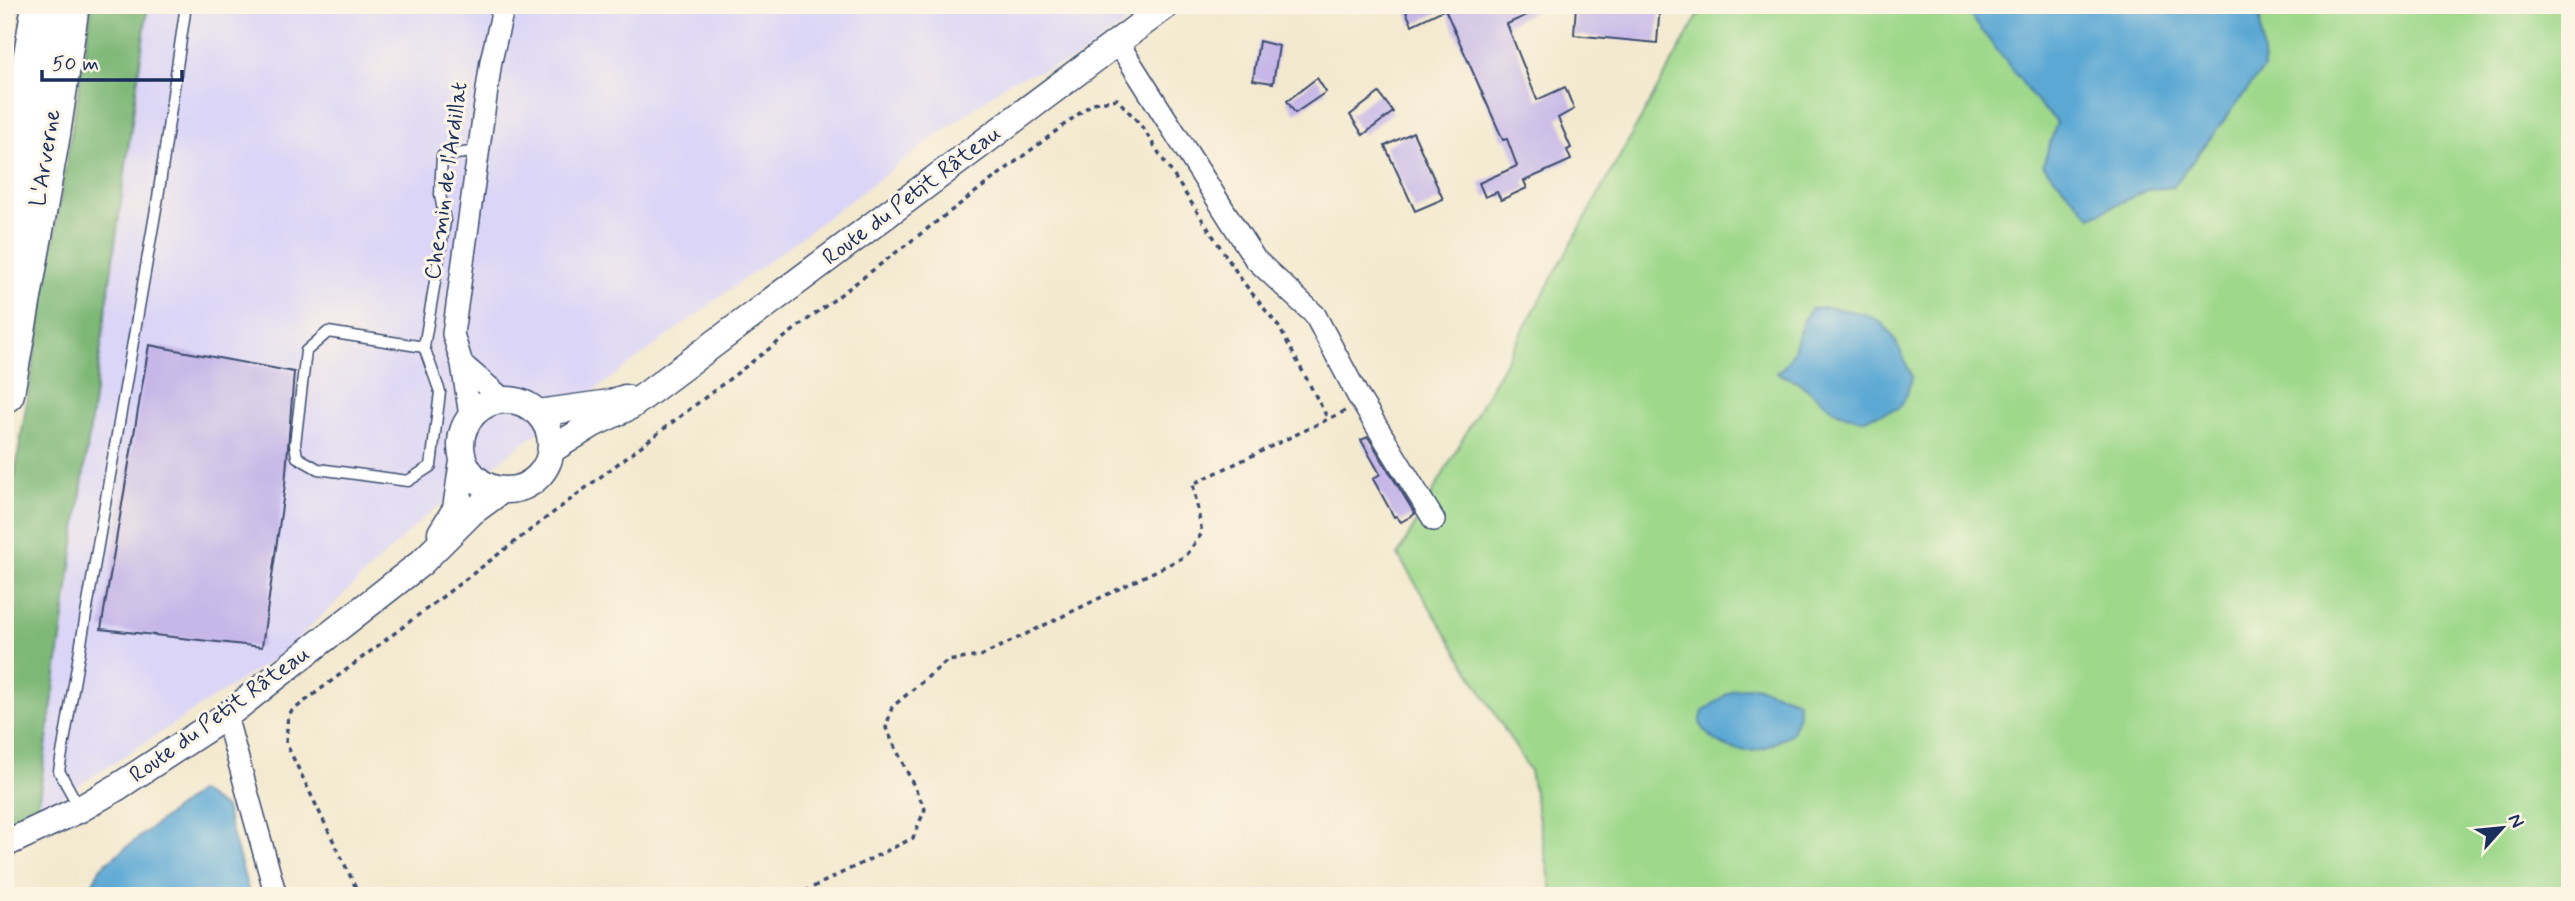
<svg xmlns="http://www.w3.org/2000/svg" width="2575" height="901" font-family="Mynerve,sans-serif">
	<style>
		.built { fill: #dbd6f7 }
		.green { fill: #9ed88b; stroke: #5c8474; stroke-width: 2 }
		.forest { fill: #7eb877; stroke: #4c746a; stroke-width: 2 }
		.water { fill: #5ba8d4; stroke: #3b6c99; stroke-width: 2 }
		.building { fill: #c6b7e8 }
		.lines { fill: none; stroke-linecap: round; stroke-linejoin: round }
		.service-casing { stroke: #3b4b6f; stroke-width: 13 }
		.minor-casing { stroke: #3b4b6f; stroke-width: 24 }
		.tertiary-casing { stroke: #3b4b6f; stroke-width: 29 }
		.motorway-casing { stroke: #3b4b6f; stroke-width: 41 }
		.path { stroke: #3b4b6f; stroke-width: 3.5; stroke-dasharray: 5 5; stroke-linecap: butt }
		.service { stroke: #fff; stroke-width: 10 }
		.minor { stroke: #fff; stroke-width: 21 }
		.tertiary { stroke: #fff; stroke-width: 26 }
		.motorway { stroke: #fff; stroke-width: 38 }
		.labels { text-anchor: middle; dominant-baseline: central; stroke-width: 6; stroke-linejoin: round; paint-order: stroke }
		.street-label { font-size: 23px; fill: #1b2f5e; stroke: #fcf5e5 }
	</style>
	<rect width="100%" height="100%" fill="#fcf5e5"/>
	<filter id="ink" filterUnits="userSpaceOnUse"><feTurbulence type="fractalNoise" baseFrequency=".0143" numOctaves="2"/><feDisplacementMap in="SourceGraphic" scale="14" xChannelSelector="R" yChannelSelector="G"/><feConvolveMatrix kernelMatrix="1 2 1 2 8 2 1 2 1" color-interpolation-filters="sRGB"/></filter>
	<filter id="wash" filterUnits="userSpaceOnUse"><feTurbulence type="fractalNoise" baseFrequency=".00686" numOctaves="4" result="noise"/><feDisplacementMap in="SourceGraphic" scale="28" xChannelSelector="R" yChannelSelector="G"/><feGaussianBlur stdDeviation="1.57" result="paint"/><feColorMatrix in="noise" values="0 0 0 0 0 0 0 0 0 0 0 0 0 0 0 0 0 1.4 0 .05"/><feComposite in="paint" operator="in"/></filter>
	<g filter="url(#wash)">
		<rect width="100%" height="100%" fill="#f3e9cf"/>
		<path class="built" d="M140,5H1150L1075,60L1012,80L423,518L284,652L37,813Z"/>
		<path class="green" d="M1704,5H2570V896H1553L1530,771L1398,555Z"/>
		<path class="forest" d="M92,5H148L37,813L5,827V522L13,486Z"/>
		<path class="water" d="M1962,5H2171L2179,10L2183,5H2259L2264,68L2173,187L2147,190L2091,217L2043,165L2057,122L2038,103Z
			M1823,307C1885,314 1888,321 1912,377L1907,394L1899,408L1861,420L1835,411L1797,381L1777,373C1803,351 1793,331 1811,309Z
			M1755,686L1798,701L1799,714L1792,733C1782,739 1768,748 1757,750C1734,754 1711,743 1700,723L1703,711L1733,690Z
			M199,791L225,808L250,896H86L101,867Z"/>
		<g id="blocks">
			<path class="building" d="M1403,5H1549L1507,24L1537,100L1565,87L1574,109L1558,118L1571,148L1567,150L1571,160L1524,181L1527,188L1501,200L1497,192L1485,197L1479,183L1517,166L1507,139L1503,140L1445,9L1412,25Z
				M1576,5H1660L1657,43L1574,35Z
				M1259,41L1279,46L1273,83L1253,80Z
				M1317,78L1326,92L1295,113L1287,101Z
				M1379,93L1393,112L1363,135L1350,115Z
				M1413,132L1443,199L1415,211L1385,146Z
				M149,345L294,372L285,485L262,647L101,629Z
				M1368,437L1415,514L1401,522L1396,516L1394,517L1373,479L1380,474L1361,440Z"/>
		</g>
	</g>
	<g filter="url(#ink)">
		<use href="#blocks" fill-opacity="0" stroke="#3b4b6f" stroke-width="2"/>
		<g class="lines">
			<g class="service-casing">
				<path id="service" d="M424,347L440,392L431,466L408,481L318,469L297,457L295,444L306,351L328,332L424,347L445,222L440,194L442,156L478,151
					M80,809L59,771L158,197L186,5"/>
			</g>
			<g class="minor-casing">
				<path id="minor" d="M1118,43L1255,259L1315,315L1358,396L1434,520
					M462,364L503,399
					M470,416L462,364L453,334L491,61L504,5
					M226,716L276,896"/>
			</g>
			<g class="tertiary-casing">
				<path id="tertiary" d="M461 445a45 45 0 1 1 90 0a45 45 0 1 1-90 0Z
					M538,413L610,403L625,398
					M551,450L593,424L631,406L1167,5
					M441,533L456,509L463,461
					M5,844L80,809L116,788L226,716L421,563L472,512L502,490"/>
			</g>
			<g class="motorway-casing">
				<path id="motorway" d="M5,229L41,5
					M5,393L51,134L70,5"/>
			</g>
			<path class="path" d="M360,896L286,743L288,714L1093,103L1117,99L1140,124L1243,282L1279,327L1328,419
				M795,896L913,838L925,809L886,728L892,707L947,661L981,656L1186,556L1202,533L1193,484L1345,411"/>
			<use href="#service" class="service"/>
			<use href="#minor" class="minor"/>
			<use href="#tertiary" class="tertiary"/>
			<use href="#motorway" class="motorway"/>
		</g>
	</g>
	<g class="labels">
		<g class="street-label">
			<text transform="translate(46 158) rotate(-81)">L'Arverne</text>
			<text transform="translate(447 181) rotate(-82)">Chemin de l'Ardillat</text>
			<text transform="translate(912 196) rotate(-37)">Route du Petit Râteau</text>
			<text transform="translate(220 715) rotate(-36)">Route du Petit Râteau</text>
		</g>
	</g>
	<rect width="2575" height="901" fill="none" stroke="#fcf5e5" stroke-width="28"/>
	<g transform="translate(2502 828) rotate(63)" stroke="#fcf5e5" stroke-width="5" paint-order="stroke">
	<path d="M0-5L12 26L0 18L-12 26Z" fill="#1b2f5e"/>
	<text y="-10" font-size="19" font-weight="bold" text-anchor="middle" fill="#1b2f5e">N</text>
	</g>
	<path d="M42 70v10h140v-10" fill="none" stroke="#1b2f5e" stroke-width="3.5"/>
	<text x="52" y="70" font-size="21" fill="#1b2f5e" stroke="#fcf5e5" stroke-width="5" paint-order="stroke">50 m</text>
</svg>
